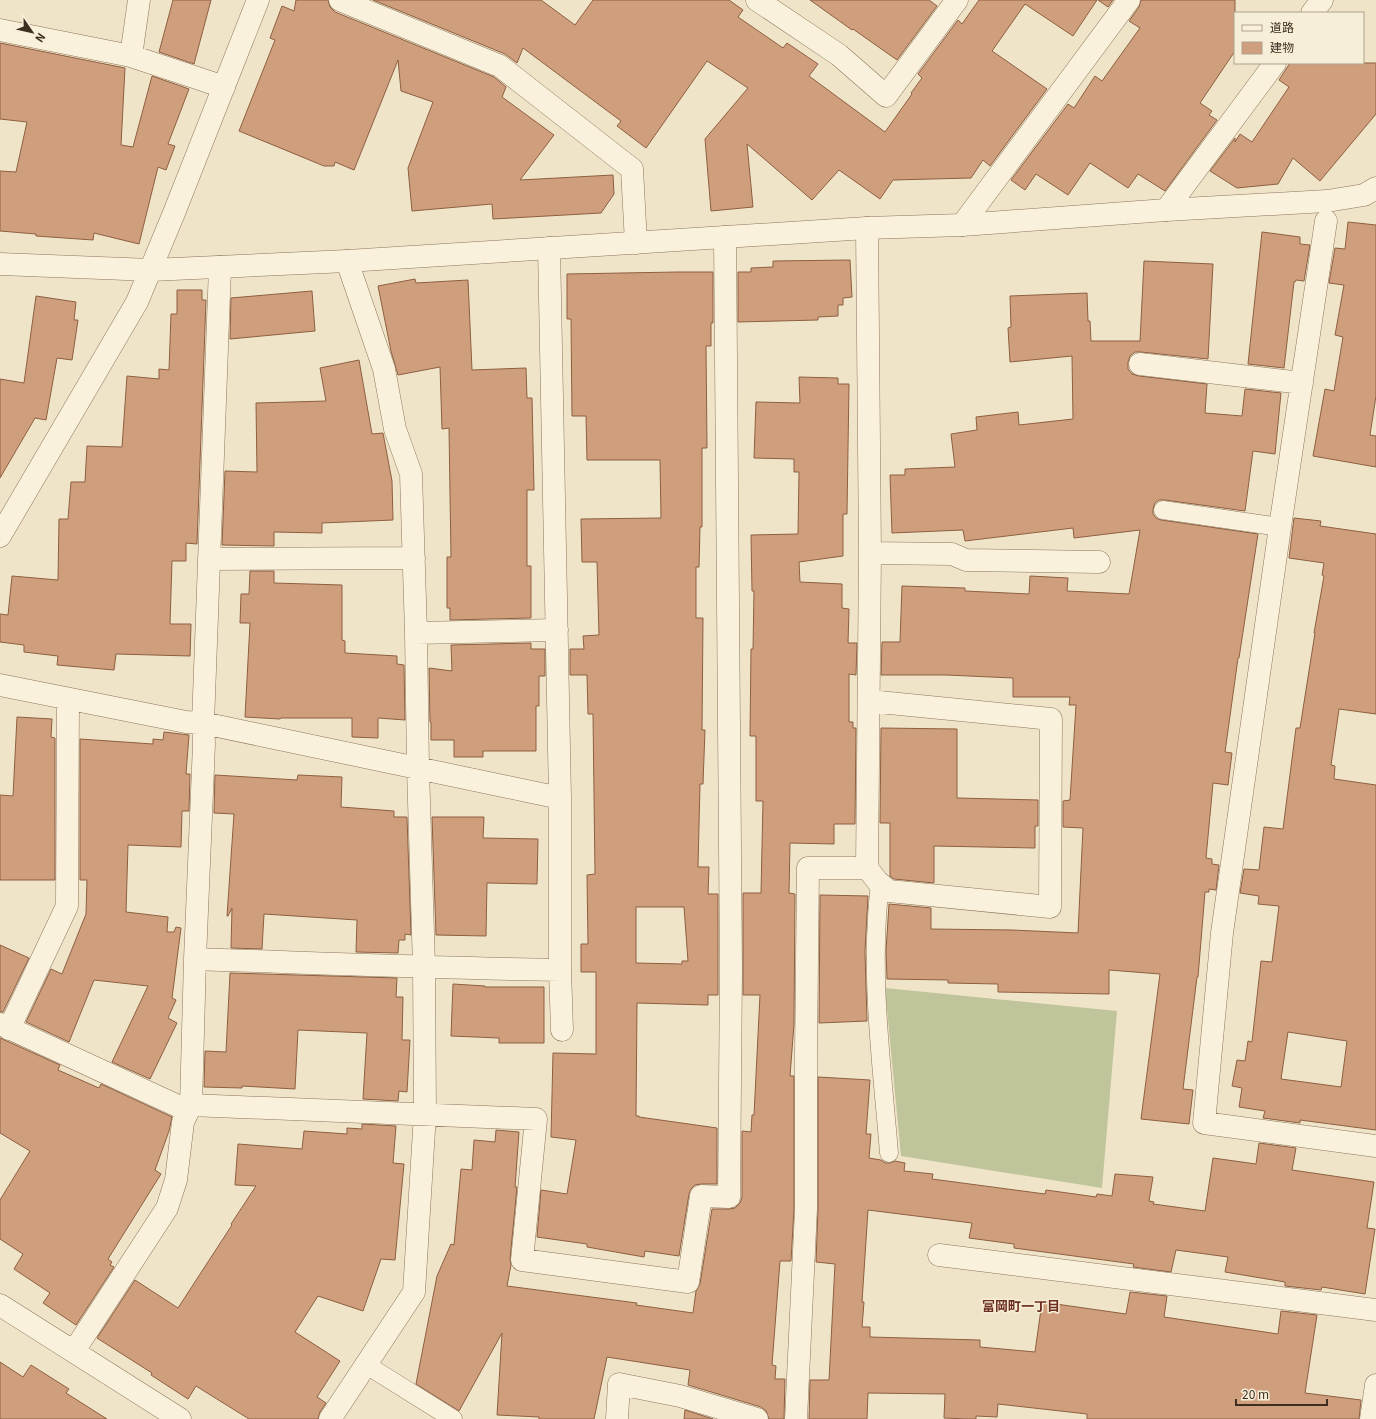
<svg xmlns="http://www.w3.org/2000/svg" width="1376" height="1419" font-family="Georgia,'Noto Sans JP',serif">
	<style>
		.cemetery { fill: #bfc49a }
		.building { fill: #cf9f7d; stroke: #8d5f41; fill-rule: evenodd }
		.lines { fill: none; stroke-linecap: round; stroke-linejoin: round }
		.service-casing { stroke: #8d765c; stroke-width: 19 }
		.minor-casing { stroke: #8d765c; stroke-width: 23 }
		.tertiary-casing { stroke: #8d765c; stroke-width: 23 }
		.service { stroke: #faf1dc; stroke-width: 18 }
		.minor { stroke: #faf1dc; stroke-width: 22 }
		.tertiary { stroke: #faf1dc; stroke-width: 22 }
		.labels { text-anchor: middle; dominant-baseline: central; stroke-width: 3; stroke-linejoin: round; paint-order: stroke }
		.neighbourhood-label { font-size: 13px; font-weight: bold; fill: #6b2e1e; stroke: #f7eed8 }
	</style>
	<rect width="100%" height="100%" fill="#f0e4c8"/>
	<path class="cemetery" d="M885,988L1117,1011L1102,1188L901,1156Z"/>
	<path class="building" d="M173,0H211L194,64L159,52Z
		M296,0H328L330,7L335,12L494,77L506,87L502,97L554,135L520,180L613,175L614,194L601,213L493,219L492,204L412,211L408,168L433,102L401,91L398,60L354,170L335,162L334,166H324L239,131L275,40L270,38L282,6L294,11Z
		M373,0H541L575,25L593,0H729L743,10L738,17L783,48L787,43L818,64L809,76L885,132L912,94L911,93L922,78L918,74L958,20L962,24L979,0H1097L1073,36L1025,4L992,51L1047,89L990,166L983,160L971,178L893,180L880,199L839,170L812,200L747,144L753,207L711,211L705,139L748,88L707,61L646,148L617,126L621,121L523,48L517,63L505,54Z
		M810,0H929L937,6L897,60L853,29L852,30Z
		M1098,0H1113L1108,7Z
		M1141,0H1235V51L1200,103L1212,111L1209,115L1217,120L1165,191L1138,174L1128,188L1090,163L1068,195L1036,174L1025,190L1011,180L1068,104L1074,108L1095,76L1102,81L1140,28L1129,21L1139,7Z
		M0,43L125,68L121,145L133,147L152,76L189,89L168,144L175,146L166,170L158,167L139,244L94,233L93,240L36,236V234L0,231V171L16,172L27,122L0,119Z
		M1290,63H1376V114L1320,181L1293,158L1278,184L1237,188L1210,171L1235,138V142L1240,134L1252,142L1289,87L1279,80Z
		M1348,222L1376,225V396L1370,435L1376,436V467L1313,456L1325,389L1334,391L1343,337L1335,335L1344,285L1329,283L1335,248L1345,249Z
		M1262,232L1300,237V244L1310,245L1304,281L1296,280L1295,282H1294L1284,368L1248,364Z
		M850,260L852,297L843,298V305H838V316L818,317V320L738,322V272H751V268L773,267V261Z
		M1144,261L1213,264L1208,359L1141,352H1135L1130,356L1128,362V369L1132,374L1139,376L1207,384L1205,413L1242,416L1245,389L1281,393L1275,454L1253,451L1245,511L1165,500H1159L1155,503L1153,509V514L1156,518L1161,520L1258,534L1239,658H1238L1225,752L1232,753L1228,785L1213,783L1206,858L1212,859V864L1219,865L1216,890L1209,889V892H1205L1198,977H1197L1183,1089L1193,1090L1189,1124L1141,1119L1160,974L1109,970V994L998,992V984L948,983V980L887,979L886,951L889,904L931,908V929L1012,930L1078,933L1083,828L1063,827V801L1070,800L1076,705H1069L1070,697H1013V678L947,675H881L882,642H900L902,586L965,588V591L1029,594L1030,576L1068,578L1067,591L1129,594L1140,530L1074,538L1073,528L965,541L963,530L892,533L890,475H905V469L955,467L951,434L977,430L976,417L1018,412L1019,425L1073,419L1072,356L1010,362L1008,328L1011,327L1010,296L1087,293L1088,321H1090L1091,341H1140Z
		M677,272H713V323H711V346H706L707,448H702V527H700L699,567H696V618H703L702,730H705L703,784H700L698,867H709L708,894H718V995H708V1005L637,1003L636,1116H639V1117L717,1128V1184H701L695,1185L691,1189L689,1194L679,1256L645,1251L644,1257L587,1247V1244L537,1237L541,1190L567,1194L576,1140L551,1137L553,1053L596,1054V972H581V944H588L587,875L595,874L593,714H588L587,675H570V649H584L583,636L599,635L597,562H582L581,519L661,518L660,460H587L586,416H572L571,319H567V274ZM636,907H684L688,961H682V964L636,963Z
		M415,279L416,283L468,280L472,370L526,368L527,398H532L534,490H527V566H531V618L450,620V608H447V557H451L449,428L442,429L440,367L398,375L391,351L378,286Z
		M177,290H202V300H206L197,544L186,543V561H172L170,624H191L190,656L116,654L114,670L57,665L58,656L24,652V645L0,642V614L8,615L12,576L58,580L59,519H68L71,482H85L87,446L122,447L127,376L159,379V369L169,370L171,314H177Z
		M312,291L315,331L230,339L231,298Z
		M36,296L76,302L74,320H78L72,360L57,358L46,420L35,418L0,478V379L24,383Z
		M359,360L372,434L383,433L392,481L393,520L322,523V533L274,532V546L222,545L225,471L257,472L256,403L326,401L320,368Z
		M799,377L838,378V384H849L847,514H843V556L799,562L800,582L842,584V608L849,609L848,643H857L856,675L849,674V722H853V728H856L855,824H834V844L790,843L789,893L795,894L794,1024L790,1076H794V1209L791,1261H780L772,1365L776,1366L775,1379H785L784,1419H769L766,1411L761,1407L688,1385L690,1370L607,1357L594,1419H539V1417L497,1415L502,1333L459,1411L416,1384L437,1276L451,1244L454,1245L461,1169L472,1170L474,1140L495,1142L496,1130L519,1132L515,1187H517L510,1259L511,1265L507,1286L637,1303L636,1305L693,1313L696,1291L700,1284L712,1209H729L735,1208L740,1203L742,1197V1131L751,1132L752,1115H754L760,995H743V893H761L763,801H756V736H750L751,649H753L754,591H752L751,535L798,534L799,472H794V459L754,458L756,402L800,403Z
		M1294,518L1321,521L1320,526L1376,534V714L1339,709L1331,765L1335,766L1334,779L1376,785V1130L1300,1120V1123L1263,1118L1265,1111L1239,1107L1242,1088L1232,1086L1237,1060L1245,1061L1248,1041L1252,1042L1261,961L1272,962L1279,906L1258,904L1259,896L1240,893L1244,869L1259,870L1264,827L1283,829L1296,728H1300L1315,633H1314L1324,576L1322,575L1324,563L1289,558ZM1288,1032L1347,1041L1341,1087L1281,1079Z
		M250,571H274V583L342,585V640L345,641V653L397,656V664L404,665L405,720L378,718V738L352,737V718H281L280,719L245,717L250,623H240L241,594H249Z
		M531,643V649H545V676H539V706H536V751H483V757H454V740H431V722H430L429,668L452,671L451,645Z
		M17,717L52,719L51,737L55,738V880H0V795L13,796Z
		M881,728L957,729V798L1038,800V826H1035V848L934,846V883L894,879L890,876V823H880Z
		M164,732L189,735L186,774H190L189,811H182L181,847L128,845L126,912L168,917L167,932H174L176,927L181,928L172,998L176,1000L168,1018L177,1023L150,1079L112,1062L148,986L94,980L69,1042L26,1022L51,969L62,974L86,914L87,880H80V739L153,744V739L163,740Z
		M215,775L297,780L298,775L342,777L341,807L394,811V817H407L411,935L405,934V940H399L398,953L356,952L357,920L264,914L262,949L231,948L232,908L228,916H227L234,814L214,813Z
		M432,817H484L483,838L538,839L537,884L487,883L486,936L436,935Z
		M820,895L868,896L865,951L867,1021L819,1023Z
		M0,945L29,958L3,1012H0Z
		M230,973L397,978L396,997H403L402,1040H410L407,1092L399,1091L398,1101L363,1099L367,1033L298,1030L295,1089L242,1086V1088L204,1087L205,1051L226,1052Z
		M453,984L485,986V987H544V1043H499V1038L451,1036Z
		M0,1038L60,1065L58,1070L99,1088L101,1084L172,1117L169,1131L155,1170L161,1174L108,1259L112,1262L110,1265L114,1267L76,1325L43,1303L50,1293L14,1269L23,1254L0,1239V1200L30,1151L0,1133Z
		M818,1077L870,1080L866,1134H871L869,1158L881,1160L885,1163H890L895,1161L905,1163L904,1171L933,1174L932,1179L1045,1194L1046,1190L1096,1197L1097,1194L1112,1196L1115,1174L1153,1177L1149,1201L1154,1202L1153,1204L1205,1211L1213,1158L1256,1164L1259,1143L1296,1148L1292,1170L1374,1182L1367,1228L1375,1229L1365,1294L1322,1287L1321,1290L1285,1286V1282L1225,1272L1228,1257L1176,1250L1171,1272L1133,1267L1134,1264L1014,1248V1244L969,1238L972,1223L868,1210L862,1302H864L862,1327H870V1337L980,1340V1347L1035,1352L1042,1302L1126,1314L1130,1292L1167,1296L1164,1317L1278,1334L1281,1311L1317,1315L1305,1393L1361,1400L1359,1419H1087V1414L998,1404L997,1417L976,1416V1419H968L944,1418L945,1394L868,1393L867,1419H809L810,1380H829L835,1264L816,1262L818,1209Z
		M362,1124L396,1126L393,1163L404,1164L395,1260L381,1259L363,1311L318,1296L295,1332L340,1361L317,1397L326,1403L320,1412L318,1419H249L196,1386L188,1399L151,1375L152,1373L97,1338L135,1280L178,1308L232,1225L231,1224L256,1186L235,1185L238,1144L302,1149L304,1131L347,1134V1128L362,1129Z
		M0,1362L23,1377L31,1365L69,1389L66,1393L107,1419H0Z
		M685,1410L713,1419H684Z"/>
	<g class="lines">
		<g class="service-casing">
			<path id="service" d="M1163,510L1280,527
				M880,884C869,971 882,1066 889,1153
				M365,1364L453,1419"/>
		</g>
		<g class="minor-casing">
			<path id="minor" d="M340,0L500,66L632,169L636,243
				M757,0L839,55L886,96L957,0
				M1312,13L1322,0
				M0,30L131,56L224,87
				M131,56L139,0
				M1166,210L1275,63
				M1326,221L1280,527L1222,933L1204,1123L1376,1146
				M962,225L1129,0
				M549,248L560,798V970L562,1030
				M1140,364L1302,383
				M870,553L952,554L966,560L1099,562
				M209,559L414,558
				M416,633L557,630
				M0,685L186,722L203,723L560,798
				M867,868L878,882L889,891L1050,907L1051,719L869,701
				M195,959C317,963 438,968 560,970
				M0,1024L180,1107L191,1105L536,1119L522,1260L688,1282L701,1196L729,1197L731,970L725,237
				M9,1029L67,906L68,699
				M939,1255L1376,1310
				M0,1305L180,1419
				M74,1351L167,1208L176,1180L183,1122L191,1105L195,959L204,744L203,723L220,267
				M330,1419L414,1292L425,1114L424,967L418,768L416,633L411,474L395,429L384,369L347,261
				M617,1419L619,1384L680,1396L757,1419
				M796,1419L806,1209V1055L808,868H867L870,553L867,228"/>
		</g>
		<g class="tertiary-casing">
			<path id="tertiary" d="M0,264L151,270L347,261L867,228L962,225L1166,210L1327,201L1364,195L1376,188
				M0,536L137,302L174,213L258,0
				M1371,1419L1376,1385"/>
		</g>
		<use href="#service" class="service"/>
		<use href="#minor" class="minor"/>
		<use href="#tertiary" class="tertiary"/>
	</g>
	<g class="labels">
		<g class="neighbourhood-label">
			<text x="1021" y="1305">富岡町一丁目</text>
		</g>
	</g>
	<rect x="1234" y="12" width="130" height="52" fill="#f7eed8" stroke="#ada18e"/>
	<rect x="1242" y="25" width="20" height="6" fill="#faf1dc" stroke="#ada18e"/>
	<text x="1270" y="32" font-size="12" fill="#3d2e20">道路</text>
	<rect x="1242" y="42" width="20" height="12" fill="#cf9f7d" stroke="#ada18e"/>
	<text x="1270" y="52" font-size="12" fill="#3d2e20">建物</text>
	<g transform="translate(32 32) rotate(124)" stroke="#f7eed8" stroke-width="3" paint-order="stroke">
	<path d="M0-3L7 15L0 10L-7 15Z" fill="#3d2e20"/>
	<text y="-6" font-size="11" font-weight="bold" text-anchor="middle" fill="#3d2e20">N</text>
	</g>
	<path d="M1236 1399v6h91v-6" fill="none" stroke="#3d2e20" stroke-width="2"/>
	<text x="1242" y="1399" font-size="12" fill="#3d2e20" stroke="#f7eed8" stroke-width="3" paint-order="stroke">20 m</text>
</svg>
